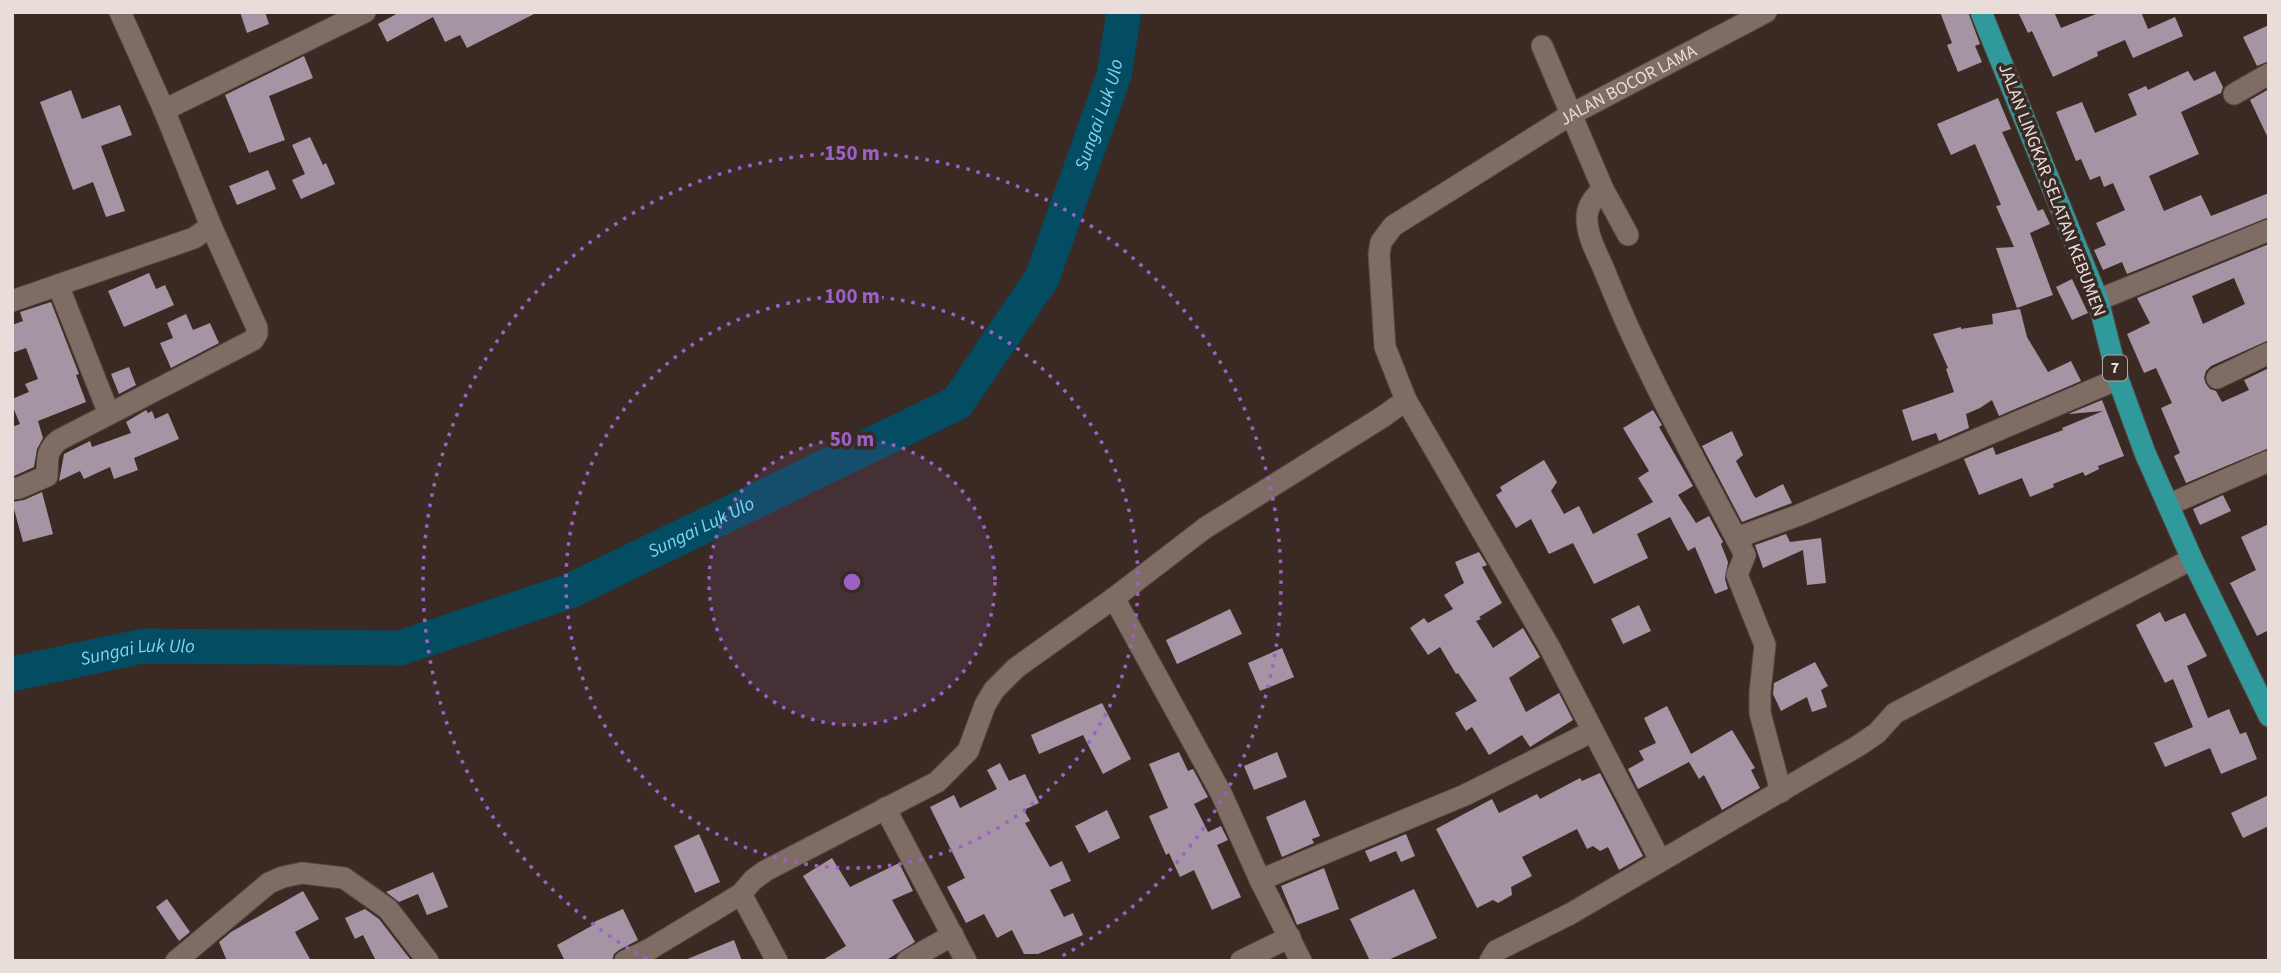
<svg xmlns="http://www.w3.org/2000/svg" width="2281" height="973" font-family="'Source Sans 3',sans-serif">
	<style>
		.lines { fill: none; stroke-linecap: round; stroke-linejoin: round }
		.river { stroke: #034c61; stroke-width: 35 }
		.building { fill: #a595a4; fill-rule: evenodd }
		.minor-casing { stroke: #554741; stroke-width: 23 }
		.trunk-casing { stroke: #554741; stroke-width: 23 }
		.minor { stroke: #7f6c65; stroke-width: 21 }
		.trunk { stroke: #30999c; stroke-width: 21 }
		.ring { fill: none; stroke: #9c61c7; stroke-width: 3.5; stroke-dasharray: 3.5 7 }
		.labels { text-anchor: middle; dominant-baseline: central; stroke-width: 7; stroke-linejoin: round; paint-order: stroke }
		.shield { fill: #3a2a23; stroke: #b4a7a2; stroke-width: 2 }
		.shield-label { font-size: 16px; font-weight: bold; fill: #e8ddd9 }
		.street-label { font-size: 18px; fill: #e8ddd9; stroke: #3a2a23 }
		.water-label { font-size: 19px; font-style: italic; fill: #7dd4f5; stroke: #3a2a23 }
		.centre { fill: #9c61c7; stroke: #3a2a23; stroke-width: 3.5 }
		.ring-label { font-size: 21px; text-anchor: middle; font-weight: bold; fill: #9c61c7; stroke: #3a2a23; stroke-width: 7; stroke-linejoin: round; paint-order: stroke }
	</style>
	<rect width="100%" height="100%" fill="#3a2a23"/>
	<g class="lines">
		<path class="river" id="s1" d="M12,674L143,646L400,648L570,591L957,403L1042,278L1114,75L1124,12"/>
	</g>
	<path class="building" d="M240,12H265L269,24L247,33Z
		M400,12H538L467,48L460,35L445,42L433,17L387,42L378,24Z
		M1940,12H1968L1980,44L1975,46L1982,62L1958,72L1947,45L1952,43Z
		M2018,12H2054L2061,28L2101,12H2141L2148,29L2175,17L2183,36L2133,58L2125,40L2097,52L2098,56L2053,77L2032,31L2028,33Z
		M2269,25V61L2257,66L2243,37Z
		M304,56L313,78L269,96L285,140L249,153L225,95Z
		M2188,71L2194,81L2215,71L2223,87L2221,93L2181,112L2199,154L2149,176L2164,211L2201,195L2211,216L2269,193V217L2127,274L2122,262L2103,270L2094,250L2106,245L2096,223L2125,210L2113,183L2104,187L2100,176L2090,180L2081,159L2076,161L2056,112L2082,102L2095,133L2137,115L2128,94L2146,86L2148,90Z
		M2269,89V140L2250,100Z
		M71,90L82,119L120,105L132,135L101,146L125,211L106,217L93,182L73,190L40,102Z
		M1998,98L2011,129L2002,132L2038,211L2043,209L2050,224L2030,233L2053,295L2017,308L1996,248L2014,247L1996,206L2001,205L1993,186L1975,144L1951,155L1937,124Z
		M310,137L323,165L326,163L335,184L301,199L292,180L305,174L292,145Z
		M268,170L276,189L237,205L229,186Z
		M2269,244V340L2211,366L2206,371L2204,378L2206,384L2210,389L2216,391L2222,402L2249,390L2244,380L2269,368V448L2186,483L2174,456L2180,453L2161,408L2172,403L2156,368L2144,373L2127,334L2150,323L2137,298ZM2234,278L2245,304L2203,324L2192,296Z
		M149,273L156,289L165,285L174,305L124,327L108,291Z
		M2072,279L2088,313L2072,320L2056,287Z
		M51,302L79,374L76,375L86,402L38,421L43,438L37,449L34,467L14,476L12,427L20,424L12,405V399L29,392L25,384L38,379L26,348L12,353V325L23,321L20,312Z
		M2020,309L2027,337L2048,372L2071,361L2081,381L1999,416L1992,400L1980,408L1966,414L1969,428L1939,441L1936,433L1912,441L1902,410L1954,392L1946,369L1948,368L1933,334L1961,327V329L1993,324L1992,314Z
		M186,314L193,330L210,323L219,343L171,368L160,343L173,338L167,323Z
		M129,367L136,385L119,394L111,374Z
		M2102,400L2124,456L2098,466L2099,469L2085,476L2083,472L2053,484L2054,487L2030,497L2022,478L1979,495L1964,459L1993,447L1996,455L2063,430L2062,428L2103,411L2068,414Z
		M146,410L148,413L152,411L155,419L168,413L179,439L134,458L138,470L114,479L110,467L84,479L80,471L59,481L64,454L90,441L92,447L131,433L126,422Z
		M1653,410L1662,425L1659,427L1693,486L1678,495L1696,523L1709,516L1723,542L1721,544L1728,562L1725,579L1728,589L1715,594L1695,547L1688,551L1670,517L1637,534L1648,558L1594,584L1573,543L1549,554L1531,519L1516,528L1496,495L1502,491L1500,487L1544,460L1557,482L1551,491L1564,514L1579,506L1593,534L1653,502L1638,478L1649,471L1623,428Z
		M1732,431L1743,455L1736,461L1754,496L1756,498L1783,484L1792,503L1742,522L1702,446Z
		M42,492L53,534L23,542L12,502L24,500Z
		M2223,495L2231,511L2200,525L2193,509Z
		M2269,524V630L2257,636L2230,583L2256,570L2241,537Z
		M1786,534L1790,542L1821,538L1826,583L1807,585L1803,550L1763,568L1755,545Z
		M1479,552L1487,565L1482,567L1502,603L1479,617L1481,619L1476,621L1493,648L1523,628L1540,657L1509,678L1526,712L1559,693L1573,720L1530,747L1522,735L1489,755L1472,727L1466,731L1455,713L1477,701L1458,673L1456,674L1440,647L1428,655L1410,628L1424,618L1428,623L1453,609L1444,595L1464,583L1455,562Z
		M1639,605L1651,631L1623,644L1611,619Z
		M1230,609L1242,634L1177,664L1166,640Z
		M2160,612L2165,622L2185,613L2207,656L2187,666L2208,718L2229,709L2240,734L2246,732L2257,759L2221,774L2210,748L2165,767L2154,743L2193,727L2173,679L2165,683L2136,625Z
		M1282,648L1294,677L1260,691L1248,663Z
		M1815,662L1828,686L1821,690L1827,707L1812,712L1807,697L1781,711L1773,694L1774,683Z
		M1102,703L1131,759L1103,774L1083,735L1039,754L1031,735Z
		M1667,706L1691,754L1732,730L1755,768L1751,770L1760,788L1722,810L1704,775L1699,779L1689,762L1638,789L1628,769L1644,760L1639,751L1656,743L1644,718Z
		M1179,752L1188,771L1193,769L1208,797L1194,804L1208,832L1221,826L1228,840L1217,845L1241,897L1212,910L1194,870L1180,877L1169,853L1166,855L1149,816L1168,808L1149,764Z
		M1277,752L1287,777L1254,790L1244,766Z
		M1000,763L1009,781L1025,774L1039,803L1024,810L1030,821L1025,823L1050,867L1062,861L1071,881L1050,890L1064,917L1073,913L1083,935L1038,954H1024L1012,930L997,938L984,914L966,923L947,887L965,878L930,807L954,795L960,808L997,789L987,770Z
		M1600,773L1643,856L1619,870L1608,847L1600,851L1593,846L1587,849L1577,829L1522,857L1532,876L1511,887L1512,895L1498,903L1493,900L1477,908L1436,829L1492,799L1499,813L1537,794L1540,799L1580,778L1582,781Z
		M2269,795V826L2243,838L2231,813Z
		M1305,800L1320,836L1312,839L1314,843L1282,857L1266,817Z
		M1107,810L1120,838L1089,853L1075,826Z
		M699,834L720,882L695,893L674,846Z
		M1406,834L1415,856L1401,862L1396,851L1370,862L1365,851Z
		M832,858L850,887L899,863L913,891L892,900L915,942L885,961H821L846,946L803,876Z
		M1324,868L1339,909L1297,925L1281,886Z
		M433,872L448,907L427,915L418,894L399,902L386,892Z
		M1414,889L1437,938L1386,961H1370L1350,919Z
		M303,891L319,919L295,932L311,961H227L219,942L231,932Z
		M167,899L190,932L179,941L156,907Z
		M365,909L379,919L410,959L376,961L363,935L355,939L345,918Z
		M623,909L638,940L619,950L614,954L612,961H565L557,945L595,924L594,922Z
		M734,940L742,961H685V960Z"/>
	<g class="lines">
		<g class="minor-casing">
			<g id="minor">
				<path d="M120,12L164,110L365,12"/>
				<path d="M1542,46L1603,189L1628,235"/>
				<path d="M2234,94L2269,74"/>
				<path d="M1603,189C1595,197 1588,204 1587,216C1586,237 1600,258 1607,277C1645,373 1697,463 1745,555L1737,575L1765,645L1760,692V713L1781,792"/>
				<path d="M58,285L109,414"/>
				<path d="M2098,300L2269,230"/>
				<path d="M12,301L194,238L211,226L164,110"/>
				<path d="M2217,378L2269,353"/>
				<path d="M1406,400L1550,648L1660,860"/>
				<path d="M12,489L19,488L47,476C48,461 45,451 59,440L253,340L257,334V328L211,226"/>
				<path d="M2168,505L2269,461"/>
				<path d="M1736,538L1799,515L2118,379"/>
				<path d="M1114,598L1221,793L1260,880L1301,961"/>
				<path d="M885,808L966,961"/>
				<path d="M1260,880L1465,795L1593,731"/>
				<path d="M741,894L777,961"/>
				<path d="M176,961L269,883L283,877L302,873L344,878L388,909L428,961"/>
				<path id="s2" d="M625,961L650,949L741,894L753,880L765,871L937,782L968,751L985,705L994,690L1016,668L1114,598L1205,528L1384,416L1406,400L1385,347L1379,254L1381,242L1393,226L1570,115L1766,12"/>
				<path d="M907,961L953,935"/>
				<path d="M1241,961L1290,937"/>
				<path d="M1490,961L1496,951L1570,914L1858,746L1877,733L1895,713L2192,559"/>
			</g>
		</g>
		<g class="trunk-casing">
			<path id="trunk" d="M1981,12L2098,300L2118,379L2145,453L2192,559L2269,716"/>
		</g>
		<use href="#minor" class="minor"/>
		<use href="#trunk" class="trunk"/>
	</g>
	<circle cx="852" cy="582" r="143" fill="#9c61c7" fill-opacity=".12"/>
	<g class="ring">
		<circle cx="852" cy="582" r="143"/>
		<circle cx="852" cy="582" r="286"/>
		<path d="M647 959A429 429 0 1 1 1057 959"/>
	</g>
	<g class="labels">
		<rect class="shield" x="2103" y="355.5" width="24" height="25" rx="5"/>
		<g class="shield-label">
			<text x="2115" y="368">7</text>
		</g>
		<g class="street-label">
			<text stroke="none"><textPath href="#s2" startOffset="1433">JALAN BOCOR LAMA</textPath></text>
			<text transform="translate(2052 190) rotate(69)">JALAN LINGKAR SELATAN KEBUMEN</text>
		</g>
		<g class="water-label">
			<text stroke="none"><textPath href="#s1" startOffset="1325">Sungai Luk Ulo</textPath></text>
			<text stroke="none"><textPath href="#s1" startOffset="716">Sungai Luk Ulo</textPath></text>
			<text stroke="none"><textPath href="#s1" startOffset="128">Sungai Luk Ulo</textPath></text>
		</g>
	</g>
	<circle cx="852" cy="582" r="10" class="centre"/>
	<g class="ring-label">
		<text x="852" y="160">150 m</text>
		<text x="852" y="303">100 m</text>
		<text x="852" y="446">50 m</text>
	</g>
	<rect width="2281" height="973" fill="none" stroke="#e8ddd9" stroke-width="28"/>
</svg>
